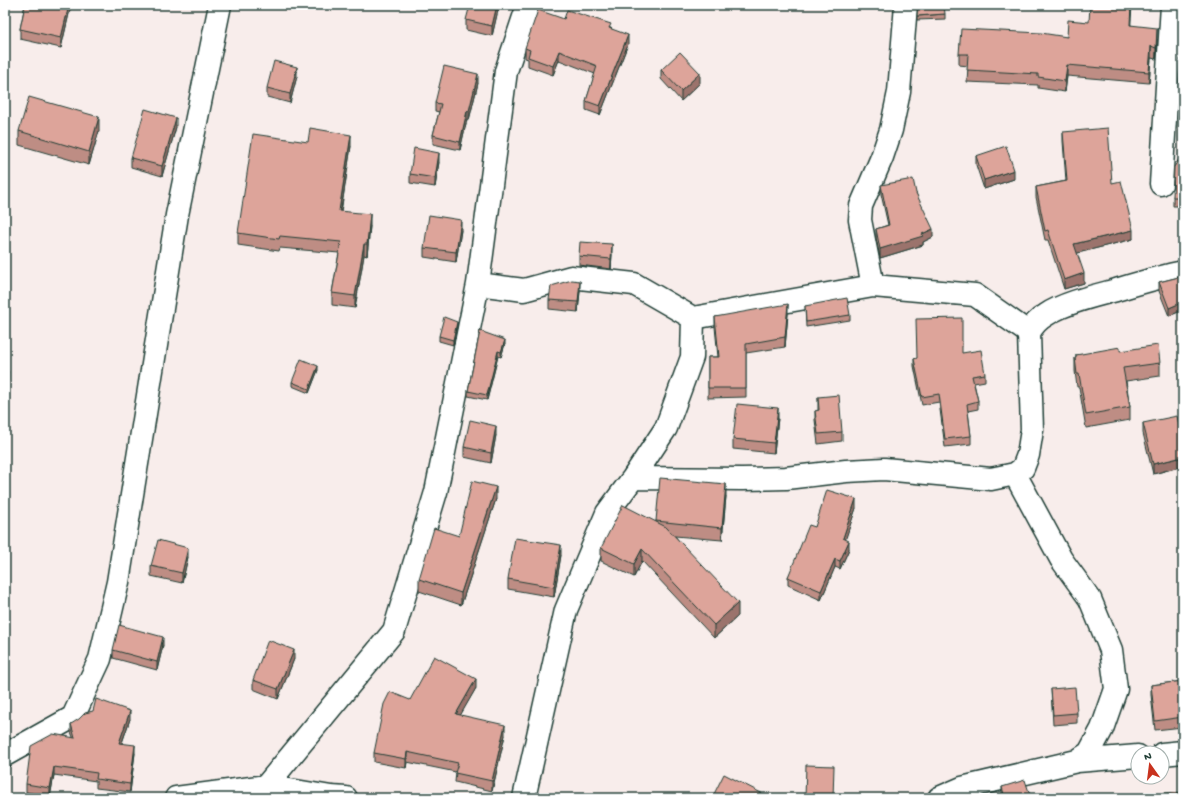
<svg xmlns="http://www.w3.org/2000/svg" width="1188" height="803" font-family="'Gochi Hand',sans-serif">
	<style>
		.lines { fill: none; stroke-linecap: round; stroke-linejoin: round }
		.minor-casing { stroke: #1f3d34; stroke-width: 25 }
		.minor { stroke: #fff; stroke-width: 22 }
		.wall { fill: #be8d84; stroke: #1f3d34 }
		.shaded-wall { fill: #9b736c; stroke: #1f3d34 }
		.building { fill: #dda49a; stroke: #1f3d34 }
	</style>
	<rect width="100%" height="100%" fill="#f8edeb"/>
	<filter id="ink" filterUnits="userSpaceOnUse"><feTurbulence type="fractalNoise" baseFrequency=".025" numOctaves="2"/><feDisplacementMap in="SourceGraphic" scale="8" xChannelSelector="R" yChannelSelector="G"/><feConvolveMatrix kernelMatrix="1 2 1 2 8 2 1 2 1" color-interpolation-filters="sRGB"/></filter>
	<g filter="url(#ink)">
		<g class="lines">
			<g class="minor-casing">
				<path id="minor" d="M1161,184L1172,5
					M478,284L524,290L571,277L634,284L693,318L873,286L975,295L1029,333
					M873,286L860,220L861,206L882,157L891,130L899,92L906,5
					M633,478L742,479L786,478L846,471L884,469L991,479L1015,474L1023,468L1028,455L1032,430L1029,333C1033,325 1039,319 1046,315C1062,304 1090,297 1109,292C1133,285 1158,277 1183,272
					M1162,754L1183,752
					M5,755L73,717L100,659L118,582L177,215L220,5
					M1077,761L1138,756
					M266,786L394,631L436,492L478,284L506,71L528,5
					M176,798L266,786L331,797L346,798
					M524,798L566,610L607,513L633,478L666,428L692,357L693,318
					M939,798L962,788L1077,761L1089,753L1102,729L1116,689L1111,650L1090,599L1061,559L1015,474"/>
			</g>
			<use href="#minor" class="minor"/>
		</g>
		<path class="wall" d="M25,5H71L61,48L20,39V29Z
			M499,5L492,36L466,30V20Z
			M1183,13V66L1181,65Z
			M945,14V19L917,20V16Z
			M564,19L611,28L628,44L600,115L586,110V101L595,74L559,60L553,75L528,66V59L525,58V48Z
			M1131,25L1157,39L1156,59L1151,58L1149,83L1067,76L1065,92L1038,88V85L967,82L968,66L959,65V54L1067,37Z
			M661,70L700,83L681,101L661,79Z
			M297,76L290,103L267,97V88Z
			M478,83L469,120L467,119L460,150L433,144V135L439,112L435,111V103Z
			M176,127L162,176L131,167V158Z
			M19,131H99L89,165L19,145Z
			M1063,132L1112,183L1133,239L1077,253L1084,283L1064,289L1048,240H1045L1036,197V187L1066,181L1063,141Z
			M308,142L351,146L341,212L370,226L367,256L364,255L355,308L332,305V293L339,253L280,248L279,251L238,245V233Z
			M1183,153V206H1173V197Z
			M976,156L1014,179L984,189L976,165Z
			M439,162L435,187L410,183V174Z
			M881,185L916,193L933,237L923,242V245L880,258L876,238V229L888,225L881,194Z
			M461,230L456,262L424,257V248Z
			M612,254L611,269L579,265V256Z
			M1183,276V310L1169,316L1159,291V282Z
			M580,291L578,312L549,309V300Z
			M805,306L850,315V320L806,327Z
			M788,314L785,347L746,353V397L708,398V357H718L715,327V317Z
			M457,327L453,345L439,341V336Z
			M480,331L505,344L501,357L498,356L487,400L468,396V391Z
			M1120,351L1160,363V376L1126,381L1130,407V420L1086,428L1079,387H1077L1075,371V358H1076V355Z
			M962,353L985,374V381L974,383L978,401V409L968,411L971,436V444L945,447L939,402L922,405L914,366V359Z
			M318,370L309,393L292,386V382Z
			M818,397L842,432V441L818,444L815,420V411H818Z
			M778,418L774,453L733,449V439Z
			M1143,423L1183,442V466L1153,474L1143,433Z
			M496,435L491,463L464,457V447Z
			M726,496L722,540L675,536L738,616L714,638L642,561L634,577L601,561V548L656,521Z
			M496,499L461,605L419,591V579L459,536Z
			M856,508L845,539L849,549L840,569L835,567L821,600L788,585V577L815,527Z
			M561,555L554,597L508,589V579Z
			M188,557L182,583L151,576V566Z
			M163,645L157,670L113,658V650Z
			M294,659L278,699L253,689V680Z
			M1183,681V727L1155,730L1151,695V685Z
			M476,688L460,715L505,735L492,791L455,782L456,772L407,762L406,768L374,762V753L410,700Z
			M1051,689L1077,713V723L1053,725Z
			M130,719L122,743L135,753L130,792L96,788V781L54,775L50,797L26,792V784L73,737L71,732V724Z
			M1002,787L1031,798H1002Z"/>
		<path class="shaded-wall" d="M69,5H71L61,48V38Z
			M497,5H499V6L492,36V26Z
			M1131,5H1132L1130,37V25Z
			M1157,28V39L1156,59V48Z
			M628,35V44L600,115V106Z
			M1151,46V58L1149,83V72Z
			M559,51V60L553,75V66Z
			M1067,65V76L1065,92V81Z
			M297,67V76L290,103V94Z
			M700,73V83L681,101V91Z
			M478,74V83L469,120V111Z
			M467,111V119L460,150V142Z
			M99,117V131L89,165V152Z
			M176,118V127L162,176V166Z
			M351,135V146L339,223V211Z
			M439,153V162L435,187V178Z
			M1014,170V179L984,189V180Z
			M370,214V226L367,256V244Z
			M461,220V230L456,262V252Z
			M933,229V237L923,242V245L880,258V249L922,234Z
			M1133,230V239L1074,254V244Z
			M364,244V255L355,308V296Z
			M612,244V254L611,269V259Z
			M1084,273V283L1064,289V280Z
			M580,281V291L578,312V302Z
			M1183,302V310L1169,316V308Z
			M788,304V314L785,347V337Z
			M457,322V327L453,345V340Z
			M505,340V344L501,357V352Z
			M498,351V356L487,400V395Z
			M318,366V370L309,393V389Z
			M8,371V379L5,399V390Z
			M778,408V418L774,453V443Z
			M496,426V435L491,463V453Z
			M1183,457V466L1153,474V464Z
			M726,484V496L722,540V528Z
			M496,487V499L461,605V593Z
			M856,499V508L843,547V538Z
			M849,541V549L840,569V561Z
			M561,545V555L554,597V587Z
			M188,548V557L182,583V573Z
			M642,549V561L634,577V564Z
			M835,559V567L821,600V591Z
			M738,603V616L714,638V625Z
			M163,637V645L157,670V662Z
			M294,650V659L278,699V689Z
			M476,679V688L456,723V714Z
			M130,711V719L119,751V743Z
			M505,725V735L492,791V781Z
			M135,745V753L130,792V784Z
			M407,752V762L406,768V759Z
			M54,767V775L50,797V788Z"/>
		<path class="building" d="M25,5H69L61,38L20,29Z
			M470,5H497L492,26L466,20Z
			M918,5H944L945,14L917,16Z
			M1090,5H1131L1130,25L1157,28L1156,48L1151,46L1149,72L1067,65L1065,81L1038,77V74L967,70L968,54H959L961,29L1041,33L1067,37L1068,20L1089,22Z
			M538,10L564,19L567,10L611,24L609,28L628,35L600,106L586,101L597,66L559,51L553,66L528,57L530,50L525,48Z
			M1183,13V56H1181Z
			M680,52L700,73L681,91L661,70Z
			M274,61L297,67L290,94L267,88Z
			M444,66L478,74L469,111H467L460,142L433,135L441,104L435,103Z
			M29,97L99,117L89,152L19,131Z
			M145,109L176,118L162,166L131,158Z
			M310,128L351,135L339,211L370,214L367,244H364L355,296L332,293L341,242L280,236L279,239L238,233L253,134L308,142Z
			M1108,128L1112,183L1121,181L1133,230L1074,244L1084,273L1064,280L1048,230L1045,231L1036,187L1067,181L1063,132Z
			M1006,146L1014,170L984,180L976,156Z
			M414,148L439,153L435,178L410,174Z
			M1183,153V197H1173L1174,167Z
			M913,179L916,193L933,229L922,234L923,236L880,249L876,229L889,225L881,185Z
			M429,215L461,220L456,252L424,248Z
			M580,242L612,244L611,259L579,256Z
			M1183,276V302L1169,308L1159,282Z
			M572,280L580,281L578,302L549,300L551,286Z
			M847,298L850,315L806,322L805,306Z
			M788,304L785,337L746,344V388H708V357H719L715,317Z
			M444,317L457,322L453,340L439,336Z
			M962,318V353L981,350L985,374L972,376L978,401L967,404L971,436L945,439L939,394L922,397L914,359L917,358L916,319Z
			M480,331L505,340L501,352L498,351L487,395L468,391Z
			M1158,345L1160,363L1123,368L1130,407L1086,415L1079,374H1077L1075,358H1076V355L1120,347V351Z
			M301,359L318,366L309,389L292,382Z
			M5,370L8,371L5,390Z
			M839,395L842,432L818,434L815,411L819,410L818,397Z
			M737,404L778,408L774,443L733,439Z
			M1177,416L1183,442V457L1153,464L1143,423Z
			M470,420L496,426L491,453L464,447Z
			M660,478L726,484L722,528L656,521Z
			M472,481L496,487L461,593L419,579L434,528L459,536Z
			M827,490L856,499L843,538L849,541L840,561L835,559L821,591L788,577L809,525L815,527Z
			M623,505L666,527L738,603L714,625L642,549L634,564L601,548Z
			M515,538L561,545L554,587L508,579Z
			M158,540L188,548L182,573L151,566Z
			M119,625L163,637L157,662L113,650Z
			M268,640L294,650L278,689L253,680Z
			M434,656L476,679L456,714L505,725L492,781L455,773L458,763L407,752L406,759L374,753L384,704L390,692L410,700Z
			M1183,681V717L1155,721L1151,685Z
			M1075,687L1077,713L1053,715L1051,689Z
			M96,699L130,711L119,743L135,745L130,784L96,779L97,773L54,767L50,788L26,784L31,746L53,734L75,738L71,724L79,719L85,713L93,711Z
			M806,765L834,766L833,798H805Z
			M724,774L771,798H712Z
			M1025,780L1031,798H1005L1002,787Z
			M1183,792V798H1116V797Z"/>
	</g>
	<rect width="1188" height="803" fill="none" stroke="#fff" stroke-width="20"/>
	<rect x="10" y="10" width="1168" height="783" fill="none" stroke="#1f3d34" stroke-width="1.5" filter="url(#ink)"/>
	<g transform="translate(1150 765) rotate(346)"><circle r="19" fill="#ffffff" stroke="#a5b1ae"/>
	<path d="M0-3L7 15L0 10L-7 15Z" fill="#c8321e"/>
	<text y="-6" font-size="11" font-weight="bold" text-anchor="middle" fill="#1f3d34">N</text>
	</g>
</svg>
